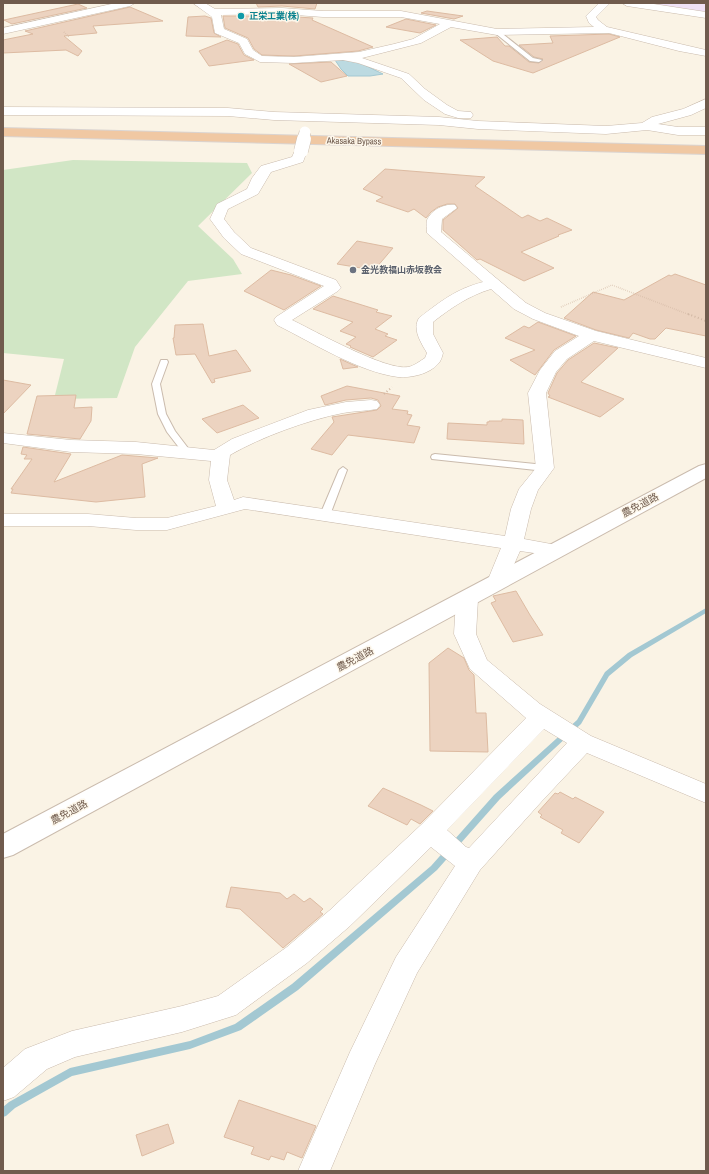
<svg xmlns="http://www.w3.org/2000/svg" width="709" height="1174" font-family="'Archivo Narrow','Noto Sans JP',sans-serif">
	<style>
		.education { fill: #f0e2f6 }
		.green { fill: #d1e6c5 }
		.water { fill: #bcdae1; stroke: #a3c8d2 }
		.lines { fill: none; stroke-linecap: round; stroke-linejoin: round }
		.stream { fill: #a3c8d2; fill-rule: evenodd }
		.building { fill: #ecd3c0; stroke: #ddbba2 }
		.service-casing { stroke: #cabbad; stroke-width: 2 }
		.minor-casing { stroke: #cabbad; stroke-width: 1 }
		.tertiary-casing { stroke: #cabbad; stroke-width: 2 }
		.trunk-casing { stroke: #dad4d1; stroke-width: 2 }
		.path-far1 { stroke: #d1b7a3; stroke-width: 1.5; stroke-dasharray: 0.5 1.5; stroke-linecap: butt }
		.path { stroke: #d1b7a3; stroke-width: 2; stroke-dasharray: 1 2.5; stroke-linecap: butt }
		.service { fill: #fff; fill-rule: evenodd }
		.minor { fill: #fff; fill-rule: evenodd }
		.tertiary { fill: #fff; fill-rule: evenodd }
		.trunk { fill: #f0c8a3; fill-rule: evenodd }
		.minor-bridge-far1-casing { stroke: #cabbad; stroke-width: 12; stroke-linecap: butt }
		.minor-bridge-casing { stroke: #cabbad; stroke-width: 15; stroke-linecap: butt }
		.minor-bridge-far1 { stroke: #fff; stroke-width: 11 }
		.minor-bridge { stroke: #fff; stroke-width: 14 }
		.culture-dot { fill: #0f9aa8; stroke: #fdf7eb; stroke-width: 1.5 }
		.worship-dot { fill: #6b7280; stroke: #fdf7eb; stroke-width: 1.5 }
		.labels { text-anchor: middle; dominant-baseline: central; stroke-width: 3; stroke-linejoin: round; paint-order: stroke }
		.far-culture-label { font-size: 9px; font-weight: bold; fill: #0d838f; stroke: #fdf7eb; text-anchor: start }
		.far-street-label { font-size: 9px; fill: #705b4d; stroke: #fdf7eb }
		.far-worship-label { font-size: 9px; font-weight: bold; fill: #5b616d; stroke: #fdf7eb; text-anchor: start }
		.street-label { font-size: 10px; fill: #705b4d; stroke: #fdf7eb }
	</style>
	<rect width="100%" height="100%" fill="#faf3e5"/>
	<path class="education" d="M641,3H706V12Z"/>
	<path class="green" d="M73,160L247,163L252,173L198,226L233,259L242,274L188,281L135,347L117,398L54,399L64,359L3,353V170Z"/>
	<path class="water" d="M335,60L356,61L383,74L370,76H348L341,69Z"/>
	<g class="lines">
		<path class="stream" d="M706,608V613L632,657L609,676L581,724L500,799L437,870L298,990L241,1030L190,1049L72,1076L15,1108L6,1116L3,1117V1107L9,1102L70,1068L190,1041L235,1024L292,984L431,866L494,795L577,720L605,672L628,653Z"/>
	</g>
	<path class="building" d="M256,3H317L315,9L282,6L258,7Z
		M78,4L87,8L12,24L4,20Z
		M130,7L163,21L93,26L97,33L64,36L82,51L78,56L66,50L3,53V40L33,34L25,31Z
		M427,11L463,16L454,19L421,13Z
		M205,16L211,18L214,33L221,37L186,36L188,17Z
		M223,16H282L313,18L312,20L373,47L358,51L294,56L262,55L254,49L248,38L225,28Z
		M406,19L436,25L420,33L386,27Z
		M609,34L620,37L533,73L493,61L460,40L497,37L505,46H509L529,62L539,63L543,59L534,57L519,45L553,43L550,36Z
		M227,40L238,44L244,55L254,60L209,66L199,51Z
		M331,62L347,76L321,82L289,64Z
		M385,169L485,177L475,186L522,218L528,215L540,221L547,218L572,230L558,235L559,236L521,252L554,268L524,281L480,259L477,260L443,230V220L458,208L455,204H447L438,207L431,212L426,218L414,209L408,212L376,201L383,197L363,189Z
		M357,241L393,248L376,268L363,266L361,268L337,264Z
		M271,270L291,275L321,286L284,310L244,291Z
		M675,274L706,285V336L666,328L655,339H650L633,333L629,338L596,330L564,318L593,292L624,300L669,275L671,276Z
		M333,296L378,310L376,312L392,316L375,329L388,334L385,336L397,340L373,357L350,347L351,346L346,344L356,337L340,331L353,322L313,309Z
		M538,322L576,336L554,350L535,375L510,360L535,350L505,338L524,326L529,328Z
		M203,324L209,356L236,350L251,371L214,379L215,382L212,383L195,354L176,355L173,338H174L175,325Z
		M594,343L618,348L581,382L624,399L600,417L548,397L550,396L548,393L557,373L568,360Z
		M340,359L351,364L358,367L343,369Z
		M3,380L31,385L3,414Z
		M347,386L400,396L392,409L408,411L407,414L412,415L407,425L420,427L414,443L348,435L332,455L311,449L334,422L332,417L377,410L381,406L378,400L371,398L346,400L325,405L321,396Z
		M76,395L74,408L92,407L91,421L80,439L27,434L37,396Z
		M243,405L259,418L217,433L202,419Z
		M502,419L523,420L524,444L447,439L448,423L487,425V422H489V421H502Z
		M23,447L71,454L54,482L122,455L158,458L142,464L145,497L96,502L11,493L13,489H11L32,459H24L27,455L21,454Z
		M516,591L530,615L543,635L513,642L491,603L496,601L493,596Z
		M448,648L464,658L469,670L474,675L476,713H486L488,752L430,751L429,663Z
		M383,788L421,805L433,811L420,824L411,819L407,825L368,806Z
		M560,792L573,799L575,797L604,812L579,843L561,833L563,830L540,817L542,815L538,812L555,793L558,794Z
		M231,887L280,893L287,899L294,894L304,902L310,898L323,909L320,912L323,914L283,948L240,909L226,907Z
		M239,1100L316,1126L302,1158L287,1152L284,1160L271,1156L269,1160L251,1154L254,1147L224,1137Z
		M168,1124L174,1143L142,1156L136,1135Z"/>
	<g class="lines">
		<g class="service-casing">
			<path id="service" d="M495,31H499L533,58L542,60L539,62L530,61L495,33Z
				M161,360H167L168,362L160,384L166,414L175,431L191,452L190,454H184L167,432L158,414L152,384Z
				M435,454L545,465L549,468L545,471L432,459L431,457L432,455Z
				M343,467L347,470L330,515L325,518L322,517L320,515L339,470Z"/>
		</g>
		<g class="minor-casing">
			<path id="minor" d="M116,3H135L130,6L3,34V28Z
				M193,3H205L215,9L282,8L323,11H401L497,29L594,27L589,23L586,16L599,3H610L596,17L598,20L607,27L706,50V56L679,51L609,33L497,35L451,27L421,43L362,58L409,74L425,89L447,105L458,111L471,112L473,115L471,118H458L445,114L424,100L401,78L358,63L343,60L294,63L260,62L245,54L239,43L215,33L212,17ZM282,14L323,17H401L440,24L413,39L394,44L359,52L294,57L262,56L253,50L247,39L224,29L221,15Z
				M622,3H647L706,12V18L627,6Z
				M706,99V108L691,115L658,124L678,127H706V135H678L647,130L606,134L478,129L439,125L274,120L228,116L3,115V107L228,108L274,112L439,117L478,121L606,126L642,123L652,117L683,109Z
				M301,147L306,148L307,151L303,162L271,172L258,194L228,209L224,219L234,232L251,248L336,280L341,288L338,291L292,320C315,331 386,371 408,367C414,366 420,361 425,358L427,353C421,343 412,329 419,318C441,301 456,289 483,282L427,233C427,229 426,224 427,220C431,210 445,203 455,205L457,208L442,219L441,232L526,303L545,313L596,331L706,358V368L594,341L567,359L556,372L546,393L554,468L538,490L531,509L524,539L562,546L565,550L562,554L555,556L520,551L504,587L497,589L490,587L487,582L501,548L245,509L167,530H136L88,526H3V514H88L136,518H167L216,506L209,480L211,461L136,454L71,452L3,443V433L71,440L136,442L214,450L232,439L308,410L346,402L371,400L377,401L380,405L377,409C366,411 354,411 343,413C308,420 261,437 230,455L227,480L234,500L243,497L505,536L511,509L519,489L536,468L528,393L540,370L555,351L579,336L533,319L514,309L491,289C468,296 451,308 433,322V334L443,353C442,357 441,361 438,364C429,374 412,378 398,377C359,372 313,343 277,325L274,320L276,317L324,286L241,254L224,238L210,219L217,204L247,189L252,178L261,166L292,157L296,148Z
				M467,592L475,594L478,599L476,634L487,660L540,704L591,736L706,784V803L587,753L542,801L480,870L417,973L375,1064L330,1171H298L350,1052L396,957L455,866L431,847L350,926L307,963L236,1015L182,1032L75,1057L47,1069L14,1097L3,1101V1068L25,1049L72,1031L182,1006L218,996L287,947L330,910L422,824L526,718L470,669L454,634L456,599L459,594ZM544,729L567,743L469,848L466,847L447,830Z"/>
		</g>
		<g class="tertiary-casing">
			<path id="tertiary" d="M706,464V478L13,855L3,858V834L699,466Z"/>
		</g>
		<g class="trunk-casing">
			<path id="trunk" d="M3,128L706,146V154L3,136Z"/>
		</g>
		<path class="path-far1" d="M64,32L69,37
			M561,307L612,285L690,315"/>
		<path class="path" d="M688,314L706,321
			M384,394L392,387"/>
		<use href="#service" class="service"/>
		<use href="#minor" class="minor"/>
		<use href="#tertiary" class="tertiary"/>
		<use href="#trunk" class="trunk"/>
		<g class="minor-bridge-far1-casing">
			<path id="minor-bridge-far1" d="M303,140L305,132"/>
		</g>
		<g class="minor-bridge-casing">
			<path id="minor-bridge" d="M301,151L304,139"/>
		</g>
		<use href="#minor-bridge-far1" class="minor-bridge-far1"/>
		<use href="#minor-bridge" class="minor-bridge"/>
	</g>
	<circle class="culture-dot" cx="241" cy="16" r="4"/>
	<circle class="worship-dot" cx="353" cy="270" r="4"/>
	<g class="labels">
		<g class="far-culture-label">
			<text x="249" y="16">正栄工業(株)</text>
		</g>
		<g class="far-street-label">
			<text transform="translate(354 141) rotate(1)">Akasaka Bypass</text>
		</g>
		<g class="far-worship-label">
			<text x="361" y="270">金光教福山赤坂教会</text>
		</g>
		<g class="street-label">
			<text transform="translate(640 505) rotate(-28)">農免道路</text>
			<text transform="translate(355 659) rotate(-28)">農免道路</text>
			<text transform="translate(69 812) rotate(-28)">農免道路</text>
		</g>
	</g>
	<rect width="709" height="1174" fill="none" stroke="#705b4d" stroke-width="8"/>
</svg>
